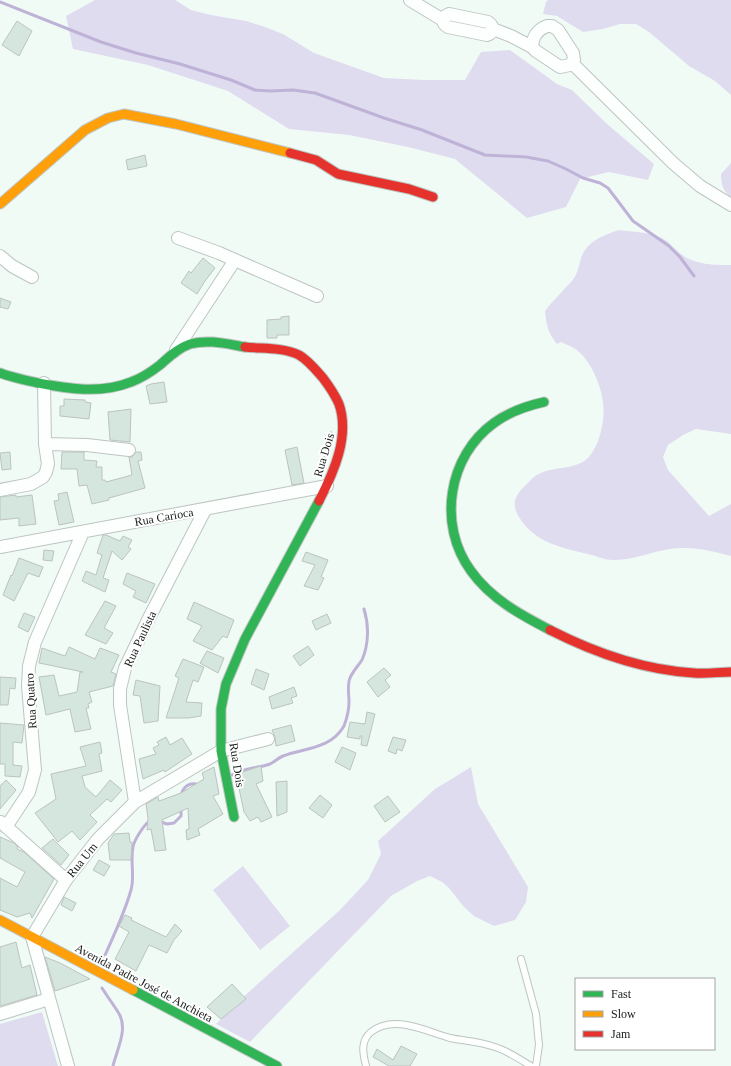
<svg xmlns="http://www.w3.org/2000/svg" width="731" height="1066" font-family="Georgia,serif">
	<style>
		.green { fill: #e0dcf0 }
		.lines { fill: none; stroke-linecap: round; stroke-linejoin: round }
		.stream { stroke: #bfb2d7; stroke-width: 3 }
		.building { fill: #d4e6dd; stroke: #bcc3c0 }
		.lane-casing { stroke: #bdc5c1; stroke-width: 8 }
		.street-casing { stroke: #bdc5c1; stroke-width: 14 }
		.fast-casing { stroke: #bdc5c1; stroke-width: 11 }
		.slow-casing { stroke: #bdc5c1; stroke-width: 11 }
		.jam-casing { stroke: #bdc5c1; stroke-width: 11 }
		.lane { stroke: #fdfefe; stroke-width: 6 }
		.street { stroke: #fdfefe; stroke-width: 12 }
		.fast { stroke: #30b455; stroke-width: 9 }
		.slow { stroke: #ff9f0a; stroke-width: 9 }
		.jam { stroke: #e5322d; stroke-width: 9 }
		.labels { text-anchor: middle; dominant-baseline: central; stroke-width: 4; stroke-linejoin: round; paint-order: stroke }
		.street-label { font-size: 12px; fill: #171d1a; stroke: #fff }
	</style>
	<rect width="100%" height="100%" fill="#f1fbf6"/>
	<path class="green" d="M95,0H175L191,10L211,15L246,21L265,27L283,34L314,53L384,78L424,80H465L481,52L510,50L557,84L572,90L606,123L654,164L648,180L609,172L580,179L566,207L527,218L455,159L408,147L349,135L289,129L228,91L148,65L73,49L66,16Z
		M548,0H731V95L715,81L689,66L649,32L636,24H620L603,29L583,32L557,16L543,14L546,2Z
		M731,163V197C723,192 721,183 721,174Z
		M619,230C633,232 650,232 662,238C670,242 674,249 681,254C695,265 714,265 731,265V434L696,429L683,435L668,445L663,457L668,470L709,516L731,504V556C715,552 701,548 684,548C660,547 636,561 612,560C605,560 599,557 592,555C564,548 535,544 519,517C513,507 513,499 521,490C527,484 533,476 541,473C557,466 576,470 589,457C593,452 596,446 598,441C607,416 605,395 593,371C590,365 585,357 579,352C574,347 567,345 561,342L557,344C548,333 546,324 545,311C553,300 563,291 572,281C577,275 579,266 581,258C587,241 604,235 619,230Z
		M471,767L478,804L528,887L526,902L515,920L494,926L474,916L464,907L449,888L442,882L430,876L417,881L391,896L250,1042L216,1024L241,999L340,910L368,880L381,854L378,841L435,789Z
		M243,866L290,926L260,950L213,890Z
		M42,1012L58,1066H0V1024Z"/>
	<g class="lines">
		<path class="stream" d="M0,2L101,42L136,53L180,64L231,80L255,90L270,91L293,90L315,93L384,118L422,130L485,155L526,157L548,161L566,169L583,178L600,183L608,188L633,221L669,246L680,257L694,276
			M232,775C245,767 256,769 270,764C274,762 278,758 283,756C304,748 331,749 344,726C347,718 349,710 349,702C349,694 347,685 350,678C353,671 358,666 362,660C369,644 369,625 364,609
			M181,797C182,787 190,781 199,785
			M158,821L167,824L174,823L181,816V808
			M102,962C112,939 124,915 131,890C135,876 130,861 133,847C134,840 145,823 151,820
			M102,988C107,996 113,1004 118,1012C129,1028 117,1049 113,1066"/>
	</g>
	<path class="building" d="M17,21L32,31L19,56L2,45Z
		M145,155L147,166L128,170L126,160Z
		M203,258L215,268L205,281L197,294L181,283L189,271L191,273Z
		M0,298L11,302L8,309L0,307Z
		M289,316V335H277V338H267V320L281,319V317Z
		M164,382L167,402L150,404L146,386L151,384Z
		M64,399L85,400V402L91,403L89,419L60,416V406H64Z
		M131,409L130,442L110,440L108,412Z
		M330,432H332L331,440L326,459H324Z
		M297,447L304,483L292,485L285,450Z
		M10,452L11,469L2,470L0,453Z
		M62,452H84V460L97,461L96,467H102V480H105L106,482L132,475L129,457H132L136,452H141L142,460L138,461L145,488L109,498V500L92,504L87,485L79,486L77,469H61Z
		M67,492L74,522L59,525L54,501L59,500L58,494Z
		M16,495V497L32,495L36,524L19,526V518L0,520V497Z
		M103,535H106L120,541L123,536L132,540L128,547L131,549L122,560L112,551L103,578L109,580L105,592L82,581L86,571L96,575L102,555L97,553Z
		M44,550L54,551L52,561L43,560Z
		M306,552L328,560L321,577L324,578L318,590L304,586L315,565L302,561Z
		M19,558L43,567L39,577L28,573L14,601L3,595L11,575L12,576Z
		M127,573L155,584L146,603L133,597L136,591L123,584Z
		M105,601L116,606L104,628L113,633L106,644L85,635Z
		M194,602L234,620L227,638L223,636L212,650L193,641L202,626L187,619Z
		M24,613L35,617L28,632L18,627Z
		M327,614L331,623L316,630L312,621Z
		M308,646L314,655L300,666L293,656Z
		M69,647L95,659L100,648L119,655L111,672L116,674L113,686L89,692L92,702L88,704L89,708H86L91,729L75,732L70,709L46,715L39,677L54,675L59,696L77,692L80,672H83L39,663L42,648L65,656Z
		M207,651L224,658L218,673L200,663Z
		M183,659L204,667L198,682L193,680L186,702L202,703L201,716L189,718H166L179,678L175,676Z
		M384,668L391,675L385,680L390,687L378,697L367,682Z
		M256,669L269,674L264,690L251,684Z
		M0,677L16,678L15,689L10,688L8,705H0Z
		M136,680L160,686L158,721L144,723L140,696L133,695Z
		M294,687L297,696L291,698L293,703L272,709L269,697Z
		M367,712L375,714L367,746L361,745L362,736H360V739L347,737L350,722L365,724Z
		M0,723L24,725L22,743L13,742V765L22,766L20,777L5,776V764H0Z
		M291,725L295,741L276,746L275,737L272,730Z
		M166,737L170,745L182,738L192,754L165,772L164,770L143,779L139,759L156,754L153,748L159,745L157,742Z
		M393,737L406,740L402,751L397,749L396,754L388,751Z
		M100,742L102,753L99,754L102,771L82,776L85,787L96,797L110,780L122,790L111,802L107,799L90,815L97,822L80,840L72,831L58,842L35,813L56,799L51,774L86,766L80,747Z
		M342,747L356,753L350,770L335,762Z
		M261,766L263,781L256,784L272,817L261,822L258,817L250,821L244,812L236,774Z
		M214,767L219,794L213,796L223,814L198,829L200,835L187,840L186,830L189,829L188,808L162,820L166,850L155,851L151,829L147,830L148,818L146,804L158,797L159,801L181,793L204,779L202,773Z
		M6,780L16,790L0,809V786Z
		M287,781V812L277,816L276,782Z
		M320,795L332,805L323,818L309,808Z
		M388,796L400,812L385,822L374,806Z
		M129,833L130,842H132L131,860H110L108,843L114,834Z
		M0,837L14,843L18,847L17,849L24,852L54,879L32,918L30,913L17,917L0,910V878L17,887L25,872L0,858Z
		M53,839L69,855L61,865L42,848Z
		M99,860L110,866L104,876L93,870Z
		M64,897L76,903L72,911L61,905Z
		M125,915L132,918L131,920L166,937L175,924L182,931L174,940L167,953L149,945L136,971L115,959L129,932L119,926Z
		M16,942L22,968L30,965L37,995L0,1006V947Z
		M45,957L60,963L90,979L55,991Z
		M232,984L246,999L221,1019L207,1007Z
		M401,1046L417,1054L410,1066H389L373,1057L377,1049L393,1060Z"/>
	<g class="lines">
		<g class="lane-casing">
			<path id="lane" d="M521,959L536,1014L539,1045L536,1066
				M366,1066C363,1054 360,1041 371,1032C394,1014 425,1031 450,1038C465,1041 481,1042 495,1047C508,1051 519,1059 531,1066"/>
		</g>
		<g class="street-casing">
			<path id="street" d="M410,0L443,20
				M449,14L488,22C494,26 494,33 487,35L448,27C443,24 442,22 444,17Z
				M547,26H552L558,30L573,53L574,60L570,65L560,67L536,51L532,47C533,36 537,30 547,26Z
				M493,29L511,36L532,47
				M572,63L673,163L700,186L731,205
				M178,238L219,253L317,296
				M0,256L12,266L32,277
				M176,350L235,260
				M45,444L87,445L129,450
				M0,490L31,484L43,477L46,472L48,464L45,444L44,383
				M0,547L327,486
				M135,802L120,705V689L125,668L148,620L205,510
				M1,822L66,880
				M6,827L29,792L35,770L28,686L29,666L35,642L83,532
				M0,1014L49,999
				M68,1066L32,937L66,880L98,839L135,802L221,751L268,739"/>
		</g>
		<g class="fast-casing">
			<path id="fast" d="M0,373C13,378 25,380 38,383C69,389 101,394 131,382C142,378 151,372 160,365C169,357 178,348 190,344C208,339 227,344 245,347
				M544,402C526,406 509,412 494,423C448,456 437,525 471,571C491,599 521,615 550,630
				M234,817L221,751V709L226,684L245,639L319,501
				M133,990L277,1066"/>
		</g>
		<g class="slow-casing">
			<path id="slow" d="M0,204L85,130L108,118L124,114L176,124L290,153
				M0,920L133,990"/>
		</g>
		<g class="jam-casing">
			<path id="jam" d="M290,153L316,160L338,174L409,189L433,197
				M245,347C262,349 282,347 299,355C308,360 316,370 323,378C329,386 335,395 339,404C350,436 334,472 319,501
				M550,630C595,653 644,670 694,673C706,674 719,672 731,672"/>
		</g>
		<use href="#lane" class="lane"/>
		<use href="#street" class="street"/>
		<use href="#fast" class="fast"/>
		<use href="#slow" class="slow"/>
		<use href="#jam" class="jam"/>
	</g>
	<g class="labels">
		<g class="street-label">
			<text transform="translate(324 455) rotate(-73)">Rua Dois</text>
			<text transform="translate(164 517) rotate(-10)">Rua Carioca</text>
			<text transform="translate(140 639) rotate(-65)">Rua Paulista</text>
			<text transform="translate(31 701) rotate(-93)">Rua Quatro</text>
			<text transform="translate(237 765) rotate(81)">Rua Dois</text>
			<text transform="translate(82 860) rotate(-51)">Rua Um</text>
			<text transform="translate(144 983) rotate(28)">Avenida Padre José de Anchieta</text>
		</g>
	</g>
	<rect x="575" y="978" width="140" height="72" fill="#ffffff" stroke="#a2a5a3"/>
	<rect x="583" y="991" width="20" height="6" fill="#30b455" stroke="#a2a5a3"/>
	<text x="611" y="998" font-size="12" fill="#171d1a">Fast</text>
	<rect x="583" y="1011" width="20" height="6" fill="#ff9f0a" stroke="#a2a5a3"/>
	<text x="611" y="1018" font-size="12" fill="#171d1a">Slow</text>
	<rect x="583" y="1031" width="20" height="6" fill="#e5322d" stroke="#a2a5a3"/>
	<text x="611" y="1038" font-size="12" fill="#171d1a">Jam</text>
</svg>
